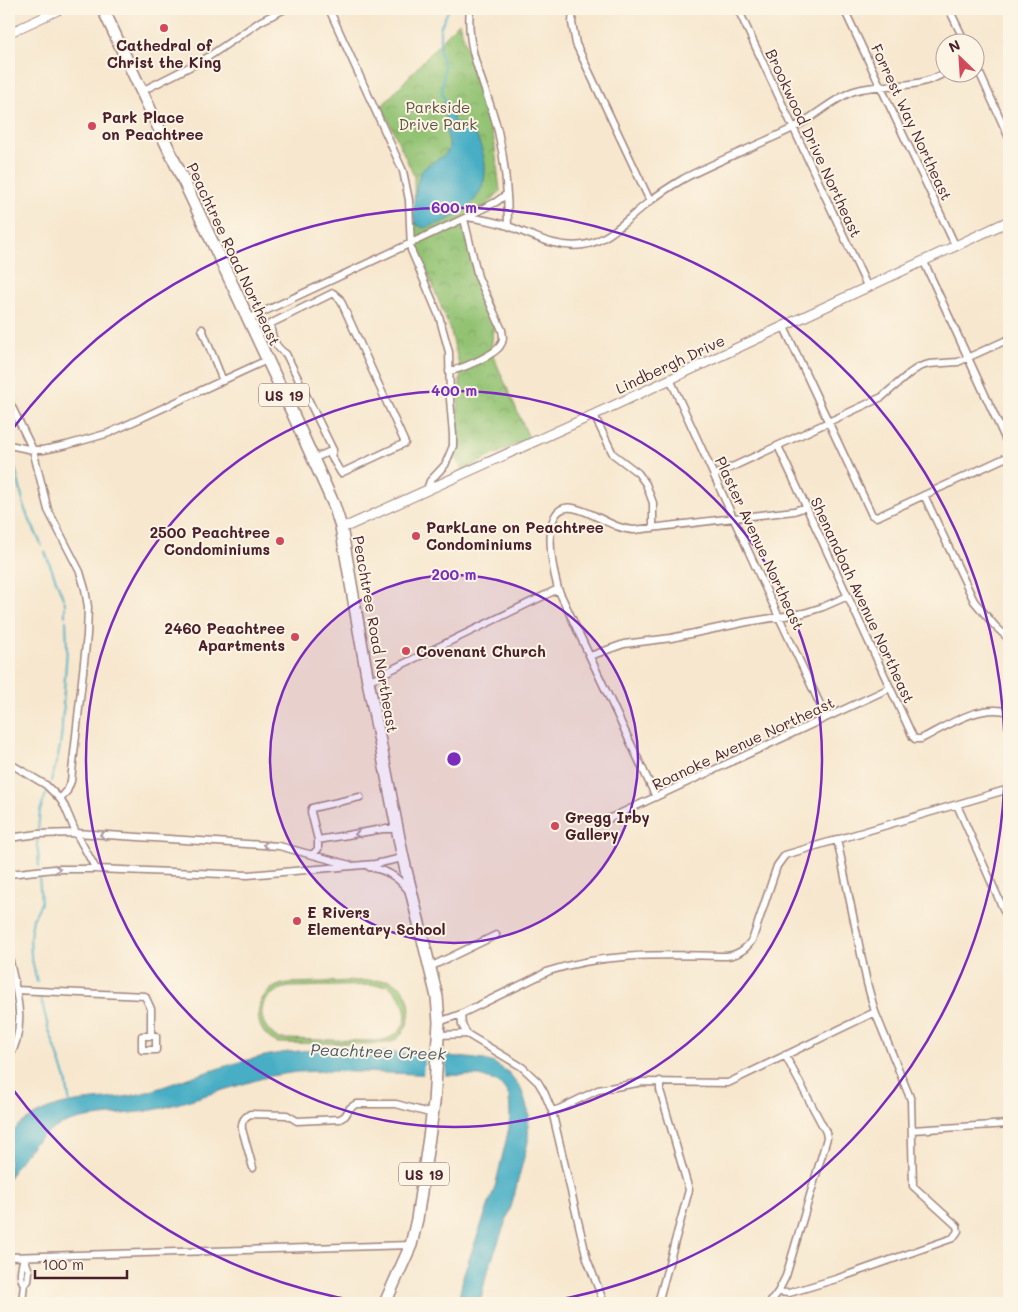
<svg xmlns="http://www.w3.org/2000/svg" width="1018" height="1312" font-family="Mali,sans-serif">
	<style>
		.park { fill: url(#park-crowns); stroke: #6e704e }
		.garden { fill: #92c272; stroke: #6e704e; fill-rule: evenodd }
		.water { fill: #46aec5; stroke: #486678 }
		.pier { fill: #f7e7ce }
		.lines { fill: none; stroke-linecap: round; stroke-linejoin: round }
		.stream { stroke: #46aec5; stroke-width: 2 }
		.minor-casing { stroke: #a0837c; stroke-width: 9 }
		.tertiary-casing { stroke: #a0837c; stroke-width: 10 }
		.secondary-casing { stroke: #a0837c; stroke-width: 11 }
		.trunk-casing { stroke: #a0837c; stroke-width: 14 }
		.minor { stroke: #fff; stroke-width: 6 }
		.tertiary { stroke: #fff; stroke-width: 8 }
		.secondary { stroke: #fff; stroke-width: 9 }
		.trunk { stroke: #fff; stroke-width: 11 }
		.oneway { stroke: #ae9aa0 }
		.ring { fill: none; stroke: #7b2cbf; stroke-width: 2.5 }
		.poi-dot { fill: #d1495b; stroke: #fcf5e5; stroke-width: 2 }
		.labels { text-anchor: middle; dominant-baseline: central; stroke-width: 4; stroke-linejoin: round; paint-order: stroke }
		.shield { fill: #fcf5e5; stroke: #7f5f63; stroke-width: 1 }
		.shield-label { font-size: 14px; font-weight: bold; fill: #4a1f2b }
		.poi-label { font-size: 15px; font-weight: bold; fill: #4a1f2b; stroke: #fcf5e5; text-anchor: start }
		.park-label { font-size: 15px; fill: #605040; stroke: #fcf5e5 }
		.street-label { font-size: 15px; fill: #4a1f2b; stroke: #fcf5e5 }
		.water-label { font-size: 16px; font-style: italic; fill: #485869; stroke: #fcf5e5 }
		.centre { fill: #7b2cbf; stroke: #fcf5e5; stroke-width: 2.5 }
		.ring-label { font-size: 15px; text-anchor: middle; font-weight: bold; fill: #7b2cbf; stroke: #fcf5e5; stroke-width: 4; stroke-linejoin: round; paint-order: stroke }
	</style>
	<defs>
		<pattern id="park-crowns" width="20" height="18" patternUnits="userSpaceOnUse" patternTransform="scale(1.25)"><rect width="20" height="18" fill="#92c272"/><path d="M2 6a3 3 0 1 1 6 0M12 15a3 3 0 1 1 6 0" fill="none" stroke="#7fa663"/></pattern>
	</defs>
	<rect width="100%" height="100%" fill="#fcf5e5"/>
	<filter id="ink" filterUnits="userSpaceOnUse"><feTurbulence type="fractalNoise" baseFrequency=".02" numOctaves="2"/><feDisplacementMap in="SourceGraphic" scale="10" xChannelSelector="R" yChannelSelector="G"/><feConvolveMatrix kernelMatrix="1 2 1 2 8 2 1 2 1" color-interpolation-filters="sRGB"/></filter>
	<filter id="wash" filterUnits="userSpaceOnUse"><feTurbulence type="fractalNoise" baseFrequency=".0096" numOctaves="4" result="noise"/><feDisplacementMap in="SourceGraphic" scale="20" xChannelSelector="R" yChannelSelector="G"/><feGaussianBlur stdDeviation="1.12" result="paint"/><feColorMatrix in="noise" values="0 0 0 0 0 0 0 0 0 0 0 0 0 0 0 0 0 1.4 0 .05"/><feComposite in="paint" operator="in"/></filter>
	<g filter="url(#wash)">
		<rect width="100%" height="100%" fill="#f7e7ce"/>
		<path class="park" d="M459,22L494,140L500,191L464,231L494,322L491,351L529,438L463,470L454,457L461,371L450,329L415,241L414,176L382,106Z"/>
		<path class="garden" d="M389,980C393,982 398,984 402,988C416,1004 410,1034 391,1042C386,1044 380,1043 375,1044L277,1043C274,1041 270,1039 267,1036C252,1021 257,994 277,986C281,984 285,984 289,983ZM388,985C412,1005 414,1033 379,1041L279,1039C252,1022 258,993 289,987Z"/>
		<path class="water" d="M445,101L448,102L454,122L471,127C503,179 478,215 423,228C422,227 417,225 416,224C410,217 416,179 422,171C428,162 445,158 448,150C451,142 447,138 446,131C445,127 447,124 446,120C445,115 442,110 442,105Z
			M338,1050L440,1055L485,1060L494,1063L509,1073L521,1088L529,1114L528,1142L511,1207L486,1276L480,1303H458L464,1273L495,1187L509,1128L510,1114L509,1096L504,1088L497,1082L480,1076L325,1071L297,1072L270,1076L163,1108C91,1123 52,1103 9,1178V1136C16,1126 25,1121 35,1115C72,1096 101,1103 139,1094C161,1089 182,1079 204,1073C235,1063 268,1053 300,1051C313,1050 326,1050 338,1050Z"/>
		<path class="pier" d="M425,1052L447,1054L445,1077H423Z"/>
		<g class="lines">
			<path class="stream" d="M445,101L442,93L444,67L440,53V28L449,9
				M9,450L17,475L25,510L42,546
				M45,552L65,603V616
				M51,781C55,767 60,753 61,738C63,728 61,717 64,707L63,704L67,649L66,621
				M38,830L40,811L46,794
				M37,839L39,866
				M37,982L31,955L30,937L33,919L41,903L39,875
				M40,994L48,1027L66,1079L70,1105"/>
		</g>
	</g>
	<g filter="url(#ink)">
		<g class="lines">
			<g class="minor-casing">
				<path id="minor" d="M329,9L403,171L409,200L411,250L439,316L449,352L450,399L453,435V446L445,465L430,481L427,490
					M470,9C465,53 488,89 498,131C505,161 508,195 508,226
					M573,9L572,23L576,44L650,201
					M738,9L868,288
					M844,9L956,247
					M949,9L965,42
					M976,65L1009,138
					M142,91L205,59L261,21L285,9
					M468,216L496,202L507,194
					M924,262L1009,447
					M333,293L340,299L405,443L341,473L331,456L333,450L286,354C275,347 272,338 270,324Z
					M248,319L467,217C481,219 494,221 508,226C533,235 555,249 583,245C609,241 629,217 649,202C660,193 671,186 683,179C719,160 757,146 793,128C814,118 832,99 854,91C885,81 914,92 946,72
					M784,327L872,515L876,517L879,516L1009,456
					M202,329L223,381
					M449,371C460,370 494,355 500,346C504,341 503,336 502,330L478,277L464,219
					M670,379L762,581L826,717
					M9,401L33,450L48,510L80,572L85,589L88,607L87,635L71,781L67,791L60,799
					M594,415L613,454L638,473L646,484L653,503V528
					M9,445L33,450H43L67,445L109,433L267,360
					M778,446L913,737L915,739H921C947,726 979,703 1009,712
					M313,459L333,450
					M715,475L882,397L910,373L919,367L929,364L958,362L1009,339
					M924,495L974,601L995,626L1009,639
					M590,656L624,644L671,638L747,622L804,613L823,607L848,596
					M368,681L558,589
					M9,763L46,785L60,799L65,807L76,833L96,869
					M656,797L558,589C553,570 538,502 573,508C595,512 612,529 634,530L794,511L806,507
					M957,805L1009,922
					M606,820L890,688
					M9,838L38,834L76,833L279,846L350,865
					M318,840L383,829H398
					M313,854L318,849V840L311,812L312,808L360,797
					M369,867C386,870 397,876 408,890
					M9,874L54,869H96L248,875L375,864L403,858
					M9,957C16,991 28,1026 9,1058
					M430,967L496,935
					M16,990L145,996L151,1009V1036
					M461,1014L462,1025L467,1034
					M439,1022L461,1014L549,971C606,952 667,955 726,956C738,955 747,949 753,938L777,866L785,855L1009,789
					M439,1035L467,1034L522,1067L538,1082L544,1092L552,1111L587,1259L604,1303
					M142,1036H156V1050H142Z
					M552,1111L559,1109L598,1090L643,1082L728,1083L875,1012
					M912,1130L1009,1124
					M253,1168L242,1129C241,1122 243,1118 250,1114L287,1115L297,1121L340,1119L345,1116L350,1108L356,1104H396L433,1114
					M9,1257L411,1245
					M24,1284L28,1281L29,1271L24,1257
					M778,1292L789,1293L836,1279L953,1238L958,1231L957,1226L913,1186L911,1100L875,1012L867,983L837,839
					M22,1303L24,1284C18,1276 22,1266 24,1257
					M658,1303L689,1190L660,1090V1081
					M770,1303L778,1292L786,1276L827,1138L826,1132L785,1055"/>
			</g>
			<g class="tertiary-casing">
				<path id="tertiary" d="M9,33L61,9"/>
			</g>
			<g class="secondary-casing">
				<path id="secondary" d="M341,527L350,525L615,405L1009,221"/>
			</g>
			<g class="trunk-casing">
				<path id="trunk" d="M103,9L292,412L334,505L341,527L368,681L403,858L437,997L439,1022L434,1103L417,1219L411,1245L385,1303"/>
			</g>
			<use href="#minor" class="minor"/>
			<use href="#tertiary" class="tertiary"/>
			<use href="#secondary" class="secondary"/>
			<use href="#trunk" class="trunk"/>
		</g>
		<defs><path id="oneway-chevron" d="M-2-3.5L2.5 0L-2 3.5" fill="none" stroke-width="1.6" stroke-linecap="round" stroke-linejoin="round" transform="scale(1.25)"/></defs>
		<g class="oneway">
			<use href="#oneway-chevron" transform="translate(358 834) rotate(169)"/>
			<use href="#oneway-chevron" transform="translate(103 835) rotate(-177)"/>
			<use href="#oneway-chevron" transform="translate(266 845) rotate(-176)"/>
			<use href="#oneway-chevron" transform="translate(57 869) rotate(-2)"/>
		</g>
	</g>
	<circle cx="454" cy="759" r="184" fill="#7b2cbf" fill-opacity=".12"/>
	<g class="ring">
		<circle cx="454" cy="759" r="184"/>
		<circle cx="454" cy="759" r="368"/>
		<path d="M368 1303A551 551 0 0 1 11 1087M11 431A551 551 0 1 1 540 1303"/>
	</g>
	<g class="poi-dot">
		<circle cx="164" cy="28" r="5"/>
		<circle cx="92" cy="126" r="5"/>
		<circle cx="416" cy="536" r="5"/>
		<circle cx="280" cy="541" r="5"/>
		<circle cx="295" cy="637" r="5"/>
		<circle cx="406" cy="651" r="5"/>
		<circle cx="555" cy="826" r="5"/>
		<circle cx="297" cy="921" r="5"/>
	</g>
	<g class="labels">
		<g class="shield">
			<rect x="259" y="383.5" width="50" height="23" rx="4"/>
			<rect x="399" y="1162.5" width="50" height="23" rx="4"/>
		</g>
		<g class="shield-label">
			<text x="284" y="395">US 19</text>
			<text x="424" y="1174">US 19</text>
		</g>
		<g class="poi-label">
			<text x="164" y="45" text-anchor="middle">Cathedral of<tspan x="164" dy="17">Christ the King</tspan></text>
			<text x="102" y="117">Park Place<tspan x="102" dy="17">on Peachtree</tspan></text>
			<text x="426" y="527">ParkLane on Peachtree<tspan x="426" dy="17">Condominiums</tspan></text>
			<text x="270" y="532" text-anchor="end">2500 Peachtree<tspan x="270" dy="17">Condominiums</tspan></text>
			<text x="285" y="628" text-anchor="end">2460 Peachtree<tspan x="285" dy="17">Apartments</tspan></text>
			<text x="416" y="651">Covenant Church</text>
			<text x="565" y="817">Gregg Irby<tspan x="565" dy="17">Gallery</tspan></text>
			<text x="307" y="912">E Rivers<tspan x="307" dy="17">Elementary School</tspan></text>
		</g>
		<g class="park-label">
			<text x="438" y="107">Parkside<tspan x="438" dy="17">Drive Park</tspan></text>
		</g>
		<g class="street-label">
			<text transform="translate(912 122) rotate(65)">Forrest Way Northeast</text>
			<text transform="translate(814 143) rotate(65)">Brookwood Drive Northeast</text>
			<text transform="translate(234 254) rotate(65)">Peachtree Road Northeast</text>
			<text transform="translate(670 364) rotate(-25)">Lindbergh Drive</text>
			<text transform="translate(760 543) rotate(65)">Plaster Avenue Northeast</text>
			<text transform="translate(863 600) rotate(65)">Shenandoah Avenue Northeast</text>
			<text transform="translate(376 634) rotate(80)">Peachtree Road Northeast</text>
			<text transform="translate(743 743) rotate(-25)">Roanoke Avenue Northeast</text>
		</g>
		<g class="water-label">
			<text transform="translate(378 1051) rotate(2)">Peachtree Creek</text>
		</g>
	</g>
	<circle cx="454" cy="759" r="8" class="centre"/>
	<g class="ring-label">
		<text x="454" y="213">600 m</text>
		<text x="454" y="396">400 m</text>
		<text x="454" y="580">200 m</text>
	</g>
	<rect width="1018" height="1312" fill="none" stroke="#fcf5e5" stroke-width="30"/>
	<g transform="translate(960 58) rotate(335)"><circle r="24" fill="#fcf5e5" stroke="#b59f9b"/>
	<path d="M0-4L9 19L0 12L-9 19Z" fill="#d1495b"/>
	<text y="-8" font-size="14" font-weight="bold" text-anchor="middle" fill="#4a1f2b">N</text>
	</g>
	<path d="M35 1270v8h92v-8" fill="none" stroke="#4a1f2b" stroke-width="2.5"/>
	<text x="42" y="1270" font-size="15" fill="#4a1f2b" stroke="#fcf5e5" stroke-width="4" paint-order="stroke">100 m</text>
</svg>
